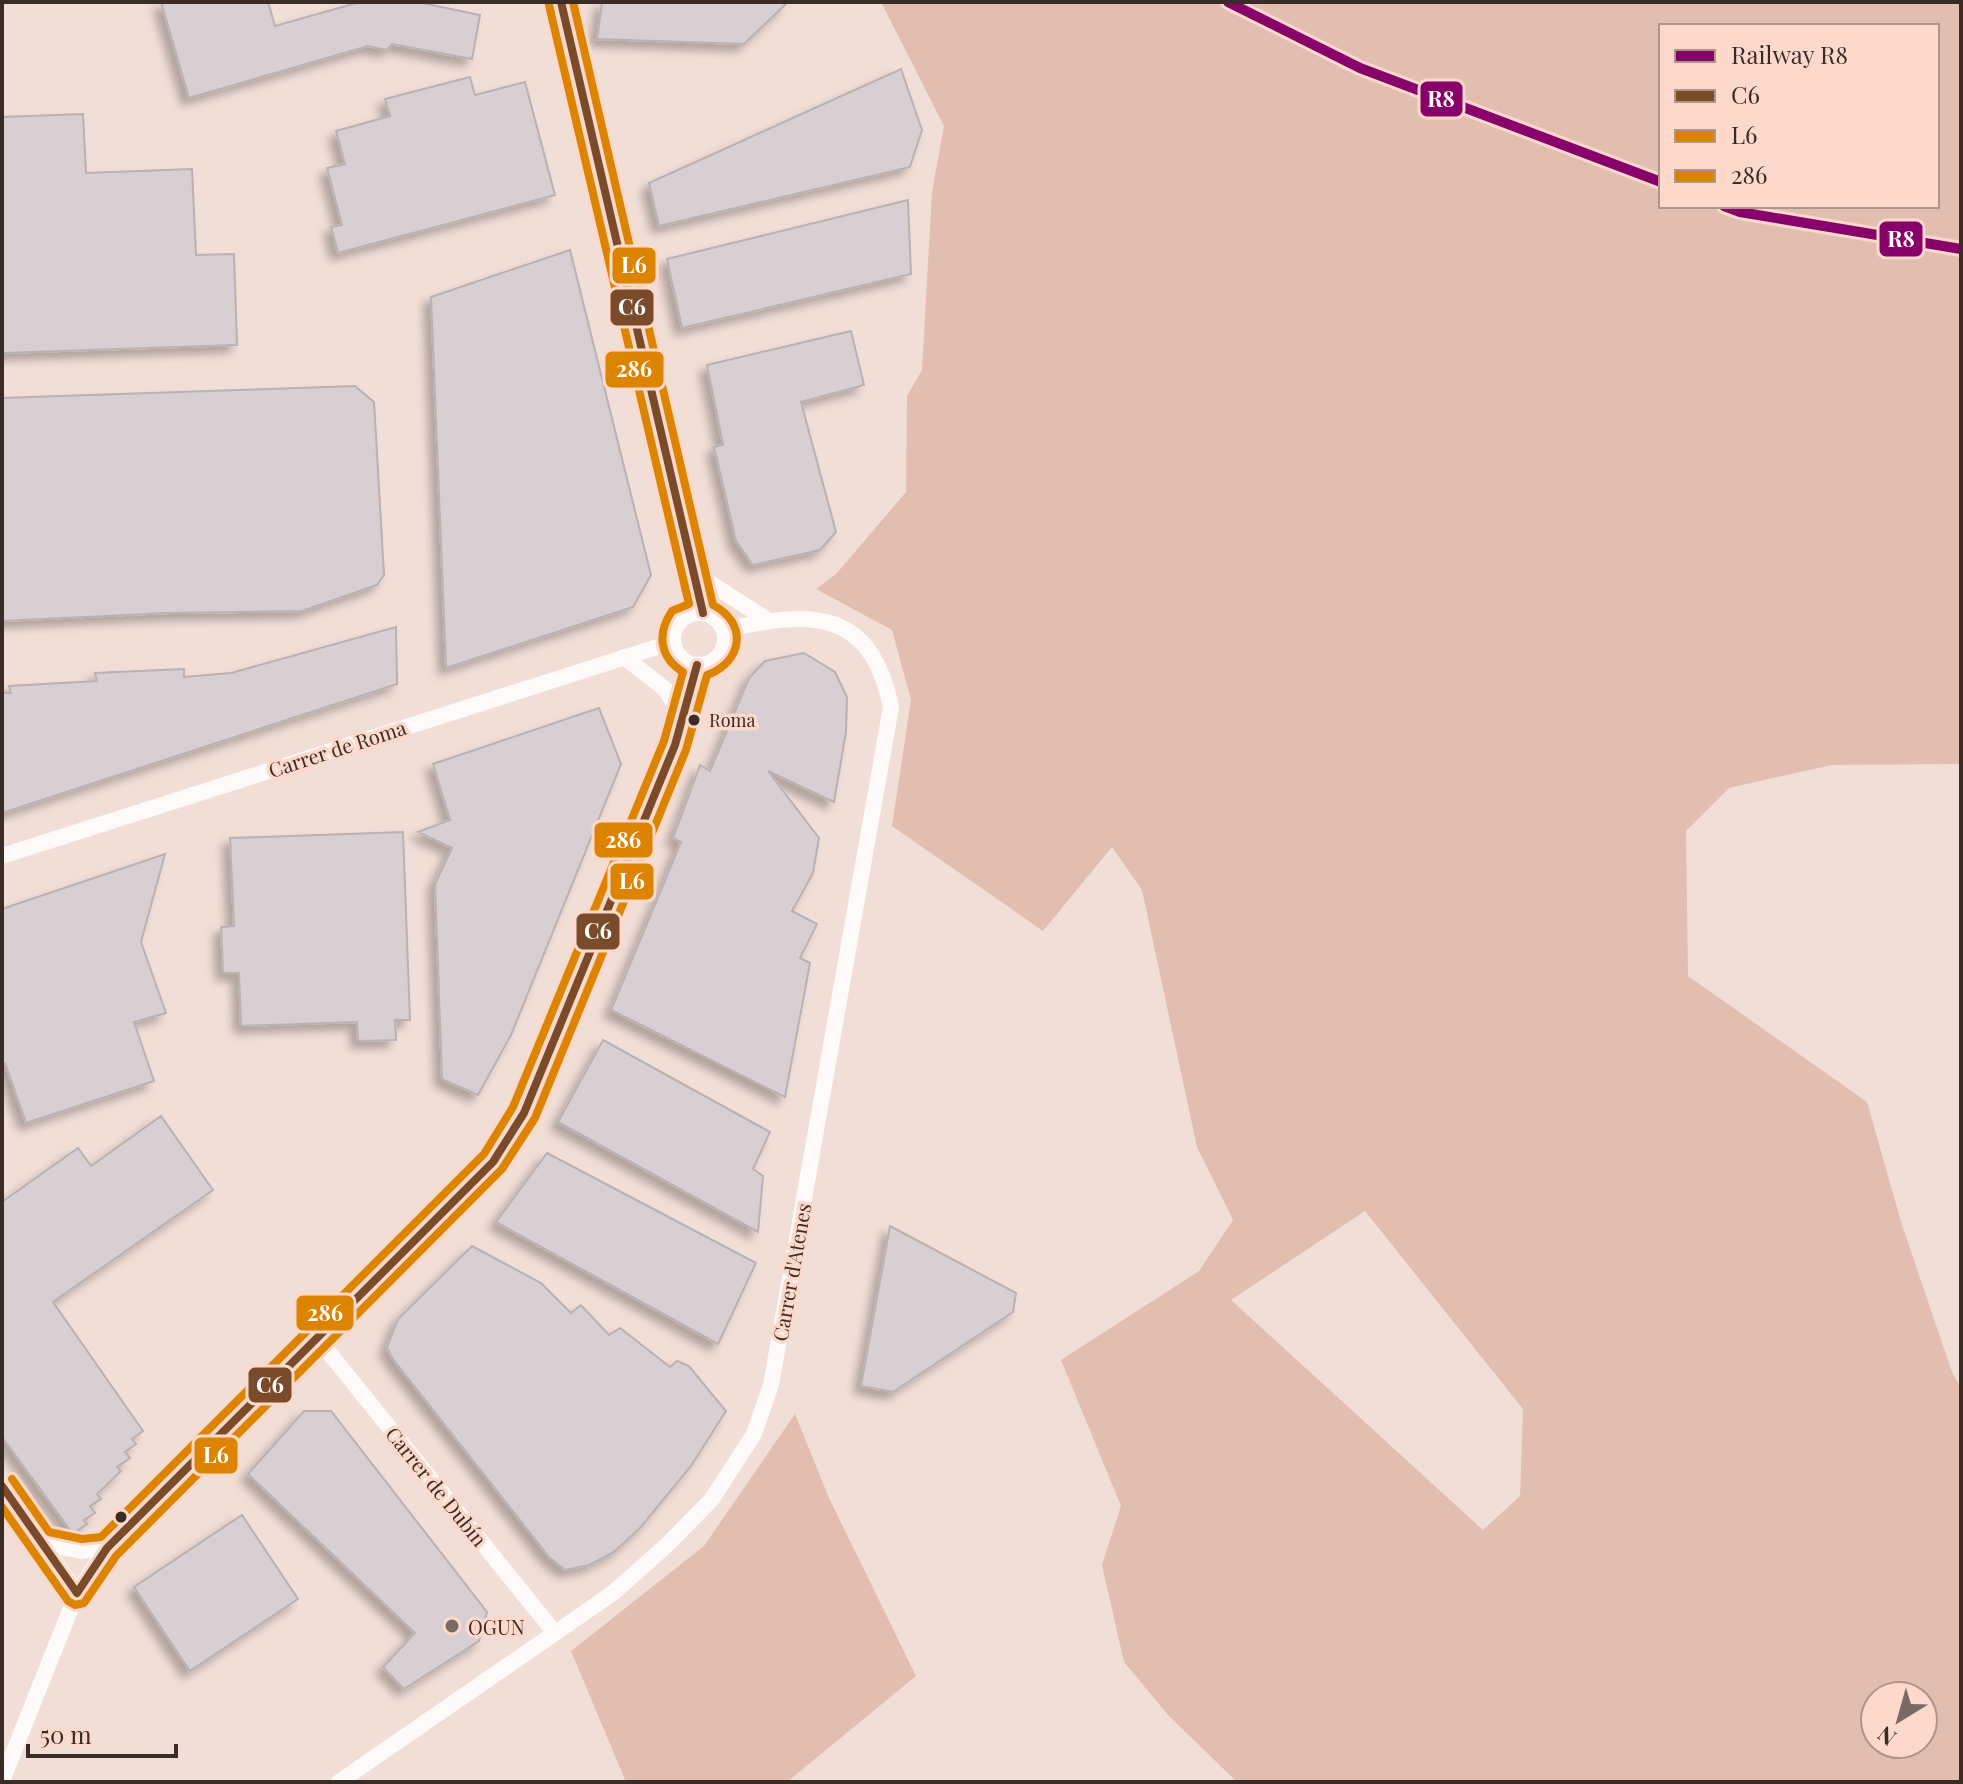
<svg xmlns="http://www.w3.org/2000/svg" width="1963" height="1784" font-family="'Playfair Display',serif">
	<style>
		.green { fill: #e2beb0; fill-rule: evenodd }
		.building { fill: #d7cfd1; stroke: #b9b1b3; stroke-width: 2; filter: url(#shadow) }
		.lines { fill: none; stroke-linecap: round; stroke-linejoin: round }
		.street { stroke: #fdfaf9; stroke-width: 16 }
		.bus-1-casing { stroke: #fcd9cb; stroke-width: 14 }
		.bus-2-casing { stroke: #fcd9cb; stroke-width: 14 }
		.bus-3-casing { stroke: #fcd9cb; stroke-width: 14 }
		.bus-1 { stroke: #7a4b2a; stroke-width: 8 }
		.bus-2 { stroke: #dc8400; stroke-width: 8 }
		.bus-3 { stroke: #dc8400; stroke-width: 8 }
		.rail-1-casing { stroke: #fcd9cb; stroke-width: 16 }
		.rail-1 { stroke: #88006a; stroke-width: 10 }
		.bus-dot { fill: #392c27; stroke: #fcd9cb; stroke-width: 3 }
		.poi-dot { fill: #796a64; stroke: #fcd9cb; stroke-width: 3 }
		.labels { text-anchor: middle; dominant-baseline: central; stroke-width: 7; stroke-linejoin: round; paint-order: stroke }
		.bus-label { font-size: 18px; fill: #392c27; stroke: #fcd9cb; text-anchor: start }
		.street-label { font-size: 20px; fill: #392c27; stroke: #fcd9cb }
		.poi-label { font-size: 20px; fill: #392c27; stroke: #fcd9cb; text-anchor: start }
		.line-badge { stroke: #fcd9cb; stroke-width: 3 }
		.badge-label { font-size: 22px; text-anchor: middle; font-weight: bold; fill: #fff }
	</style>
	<defs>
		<filter id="shadow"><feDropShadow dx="-7" dy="7" stdDeviation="4" flood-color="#0004"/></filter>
	</defs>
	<rect width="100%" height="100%" fill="#f1ded6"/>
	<path class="green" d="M881,2H1961V764L1832,765L1729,788L1686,831L1688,976L1867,1102L1902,1225L1952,1372L1961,1388V1782H1237L1169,1716L1124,1662L1102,1565L1121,1506L1061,1360L1199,1271L1233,1220L1197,1147L1142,890L1112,847L1043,931L892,826L911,700L892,630L816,589L837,573L906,492L907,396L922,370L932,192L944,126ZM1661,26H1937V206H1661ZM1365,1211L1523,1409L1520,1496L1483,1530L1231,1300ZM1923,1696V1744H1875V1696Z
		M795,1414L829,1498L916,1676L787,1782H626L571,1651L704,1546Z"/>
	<path class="building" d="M161,2H268L275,26L360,2H417L480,15L472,59L392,44L387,50L368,46L189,98Z
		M602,2H788L744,44L597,39Z
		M901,69L922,130L910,167L659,226L649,183Z
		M470,77L475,95L525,82L555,195L338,253L331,227L342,225L327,168L345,164L336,131L390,116L385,99Z
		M83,114L86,173L192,169L196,255L234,254L237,345L2,353V117Z
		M908,200L911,274L682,328L667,259Z
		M570,250L651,575L633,607L446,668L431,297Z
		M851,331L864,385L801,402L836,532L820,550L753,565L736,541L714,447L723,445L707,365Z
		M355,386L374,402L384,575L377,585L302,611L168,613L2,621V398Z
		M396,627L397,684L2,813V693H11L9,686L97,681L95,673L184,669V677L231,673Z
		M804,653L835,672L847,697L846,732L834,802L768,771L819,838L813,873L792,911L817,924L800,958L810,963L785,1097L611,1010L681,842L673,838L700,765L710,771L749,678L765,661Z
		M599,708L621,764L511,1035L478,1095L442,1079L435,884L452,848L418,832L450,820L433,764Z
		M403,832L410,1020H395L396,1040L358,1041L357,1022L241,1026L239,973H223L221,927L234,926L230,838Z
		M165,854L141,942L166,1013L134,1022L154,1081L26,1123L5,1063L2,1064V909Z
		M603,1040L770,1132L753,1169L763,1176L758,1232L558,1122Z
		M161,1116L213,1190L53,1302L143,1431L132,1439L136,1444L125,1452L130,1458L117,1467L121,1471L97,1494L101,1499L90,1506L95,1513L84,1520L87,1524L73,1534L2,1437V1202L78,1148L91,1166Z
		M547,1153L756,1263L718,1344L496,1222Z
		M890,1226L1016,1293L1013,1312L893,1392L861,1386Z
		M472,1246L541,1283L571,1313L581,1305L609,1335L620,1328L670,1367L677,1361L689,1366L726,1411L691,1466L640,1528L614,1552L589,1565L565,1570L549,1557L392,1358L387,1347L398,1319Z
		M304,1411H331L487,1612L479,1641L404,1689L383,1667L415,1633L248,1474Z
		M242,1515L298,1599L190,1671L134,1587Z"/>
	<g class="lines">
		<path class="street" d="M561,2L703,613
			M696,574L766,619
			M673 639a26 26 0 1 1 52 0a26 26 0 1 1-52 0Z
			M624,657L665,689L684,719
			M2,856L673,642
			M318,1339L555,1633
			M2,1486L77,1593
			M42,1543L81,1551L107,1548
			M2,1781L77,1593L107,1548L493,1162L524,1113L675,745L697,665
			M339,1782L613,1593L668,1544L712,1499L754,1434L771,1385L891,707C870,606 809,611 724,630"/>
		<g class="bus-1-casing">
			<path id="bus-1" d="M561,2L703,613
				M2,1486L77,1593
				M77,1593L107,1548L493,1162L524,1113L675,745L697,665"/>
		</g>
		<g class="bus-2-casing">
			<path id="bus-2" d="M2,1507L68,1601L75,1605L84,1603L116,1556L502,1169L535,1118L686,750L707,675C743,662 748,623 713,605L573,2"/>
		</g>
		<g class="bus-3-casing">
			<path id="bus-3" d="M12,1479L49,1532L82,1539L101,1537L484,1154L513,1107L664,741L683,672C659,657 657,633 672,611L689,604L549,5"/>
		</g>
		<use href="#bus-1" class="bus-1"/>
		<use href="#bus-2" class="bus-2"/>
		<use href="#bus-3" class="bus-3"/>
		<g class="rail-1-casing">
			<path id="rail-1" d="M1228,2L1360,68L1661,182
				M1724,206L1740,212L1961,249"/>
		</g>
		<use href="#rail-1" class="rail-1"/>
	</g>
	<g class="bus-dot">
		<circle cx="694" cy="720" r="7"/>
		<circle cx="121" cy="1517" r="7"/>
	</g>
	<circle class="poi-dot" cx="452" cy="1626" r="8"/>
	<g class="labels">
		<g class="bus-label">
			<text x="709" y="720">Roma</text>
		</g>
		<g class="street-label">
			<text transform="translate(337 748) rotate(-18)">Carrer de Roma</text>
			<text transform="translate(791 1272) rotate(-80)">Carrer d'Atenes</text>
			<text transform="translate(437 1486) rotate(51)">Carrer de Dubín</text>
		</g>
		<g class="poi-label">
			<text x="468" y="1626">OGUN</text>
		</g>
	</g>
	<g class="line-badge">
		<rect x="1419" y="80" width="45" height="38" rx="8" fill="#88006a"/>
		<rect x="1878" y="220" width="46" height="38" rx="8" fill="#88006a"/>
		<rect x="611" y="246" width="46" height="39" rx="8" fill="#dc8400"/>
		<rect x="609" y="288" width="46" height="39" rx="8" fill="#7a4b2a"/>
		<rect x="604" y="350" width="61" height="39" rx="8" fill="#dc8400"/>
		<rect x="593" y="821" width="61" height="38" rx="8" fill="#dc8400"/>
		<rect x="609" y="862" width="46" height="39" rx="8" fill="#dc8400"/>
		<rect x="575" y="912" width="46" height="39" rx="8" fill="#7a4b2a"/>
		<rect x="295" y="1294" width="60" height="38" rx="8" fill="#dc8400"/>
		<rect x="247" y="1366" width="46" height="38" rx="8" fill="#7a4b2a"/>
		<rect x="193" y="1436" width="46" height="39" rx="8" fill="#dc8400"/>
	</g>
	<g class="badge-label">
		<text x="1441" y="107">R8</text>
		<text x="1901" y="247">R8</text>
		<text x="634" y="273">L6</text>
		<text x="632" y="315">C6</text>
		<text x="634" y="377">286</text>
		<text x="623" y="848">286</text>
		<text x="632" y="889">L6</text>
		<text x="598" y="939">C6</text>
		<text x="325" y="1321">286</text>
		<text x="270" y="1393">C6</text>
		<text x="216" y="1463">L6</text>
	</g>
	<rect width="1963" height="1784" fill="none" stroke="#392c27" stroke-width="8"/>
	<rect x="1659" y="24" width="280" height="184" fill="#fcd9cb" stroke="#ae9489" stroke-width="2"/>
	<rect x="1675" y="50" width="40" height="12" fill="#88006a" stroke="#ae9489" stroke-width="2"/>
	<text x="1731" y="64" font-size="24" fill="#392c27">Railway R8</text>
	<rect x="1675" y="90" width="40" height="12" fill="#7a4b2a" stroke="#ae9489" stroke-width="2"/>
	<text x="1731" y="104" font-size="24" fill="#392c27">C6</text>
	<rect x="1675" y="130" width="40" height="12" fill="#dc8400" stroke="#ae9489" stroke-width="2"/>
	<text x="1731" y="144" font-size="24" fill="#392c27">L6</text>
	<rect x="1675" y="170" width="40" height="12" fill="#dc8400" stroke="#ae9489" stroke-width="2"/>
	<text x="1731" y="184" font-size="24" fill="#392c27">286</text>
	<g transform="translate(1899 1720) rotate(217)"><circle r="38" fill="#fcd9cb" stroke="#ae9489" stroke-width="2"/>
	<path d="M0-6L14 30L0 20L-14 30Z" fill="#796a64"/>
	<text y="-12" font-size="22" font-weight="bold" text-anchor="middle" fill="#392c27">N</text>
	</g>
	<path d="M28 1744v12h148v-12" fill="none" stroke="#392c27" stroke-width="4"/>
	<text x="40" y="1744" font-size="24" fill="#392c27" stroke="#fcd9cb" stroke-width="6" paint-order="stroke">50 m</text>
</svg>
